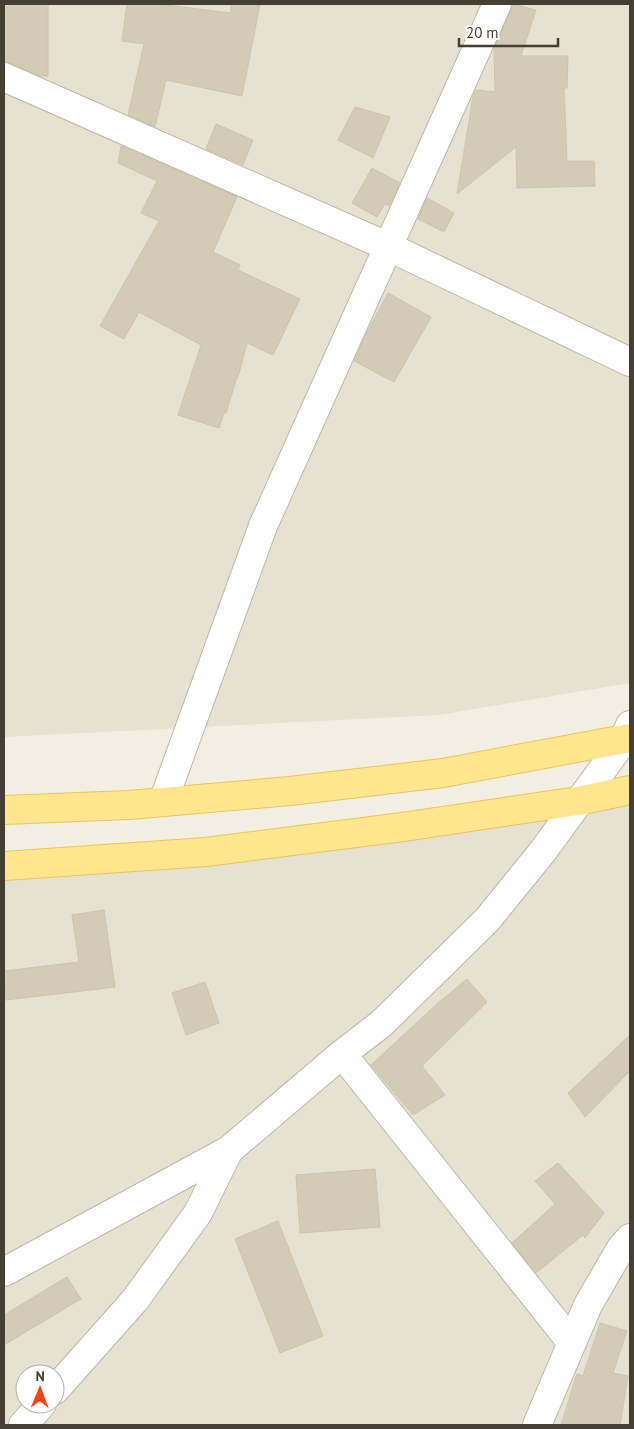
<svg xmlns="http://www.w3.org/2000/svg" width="634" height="1429" font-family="'PT Sans',sans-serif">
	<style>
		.residential { fill: #e6e1d0; fill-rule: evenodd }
		.building { fill: #d4cbb7; stroke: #cfc3aa }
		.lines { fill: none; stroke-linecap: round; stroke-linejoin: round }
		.minor-casing { stroke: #beb7a5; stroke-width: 30 }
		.major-casing { stroke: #e8c75a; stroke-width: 30 }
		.minor { stroke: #fff; stroke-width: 28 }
		.major { stroke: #ffe68e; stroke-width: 28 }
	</style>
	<rect width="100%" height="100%" fill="#f2eee2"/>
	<path class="residential" d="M4,4H630V683L439,715L4,737Z
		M630,784V1425H4V860L370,829ZM25,1374H55V1404H25Z"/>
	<path class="building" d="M4,4H48V76H40L10,63L4,62Z
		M127,4H158L231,13V4H260L242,96L166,80L155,127L128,115L144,44L122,41Z
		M512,4L536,10L521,56H568L567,88H564L567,161H594L595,186L517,188L516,147L457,194L473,97L476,90L495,92L494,48L511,10Z
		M355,107L390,117L373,158L338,140Z
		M216,124L253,140L243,165L206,149Z
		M121,146L237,197L213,252L240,265L238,270L300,299L273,355L247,343L238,377H237L226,413H224L219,428L178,415L201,345L139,312L124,339L100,326L159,221L141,213L157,181L118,163Z
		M372,168L400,183L389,206L385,204L377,217L352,203Z
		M427,198L454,213L444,232L418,219Z
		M388,293L431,317L394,382L354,361L367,332Z
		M104,910L115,987L6,1000L4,971L79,962L72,915Z
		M467,979L487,1002L422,1066L445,1095L413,1115L371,1065L438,1003Z
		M205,982L219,1023L186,1035L172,993Z
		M630,1035V1071L585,1117L568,1093Z
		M558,1163L604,1213L585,1238L583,1235L536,1273L512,1243L555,1204L535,1181Z
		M375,1169L380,1227L300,1233L296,1175Z
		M278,1221L323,1336L280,1353L235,1239Z
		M67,1277L81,1299L4,1345V1315Z
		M600,1323L627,1331L613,1373L628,1376L620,1425H561L577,1374L583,1376Z"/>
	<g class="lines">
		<g class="minor-casing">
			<path id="minor" d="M4,77L389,247L630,362
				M163,802L263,526L497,4
				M342,1054L572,1343
				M4,1272L229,1150L342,1054L381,1024L487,920L543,851L624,740L630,725
				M55,1390L135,1300L198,1213L229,1150
				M23,1425L42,1404
				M537,1425L588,1305L621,1248L630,1238"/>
		</g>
		<g class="major-casing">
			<path id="major" d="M4,810L129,805L290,791L443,773L630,738
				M4,866L206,852L403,827L497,813L578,801L630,790"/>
		</g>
		<use href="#minor" class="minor"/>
		<use href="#major" class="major"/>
	</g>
	<rect width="634" height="1429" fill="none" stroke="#443e33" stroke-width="10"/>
	<g transform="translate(40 1389) rotate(1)"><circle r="24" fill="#ffffff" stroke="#b4b2ad"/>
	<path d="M0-4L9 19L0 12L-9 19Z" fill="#ff400c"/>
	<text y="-8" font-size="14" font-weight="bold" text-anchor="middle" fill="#443e33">N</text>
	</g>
	<path d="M459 38v8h99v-8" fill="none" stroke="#443e33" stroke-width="2.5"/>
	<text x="466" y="38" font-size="15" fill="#443e33" stroke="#ffffff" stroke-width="4" paint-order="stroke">20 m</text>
</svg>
